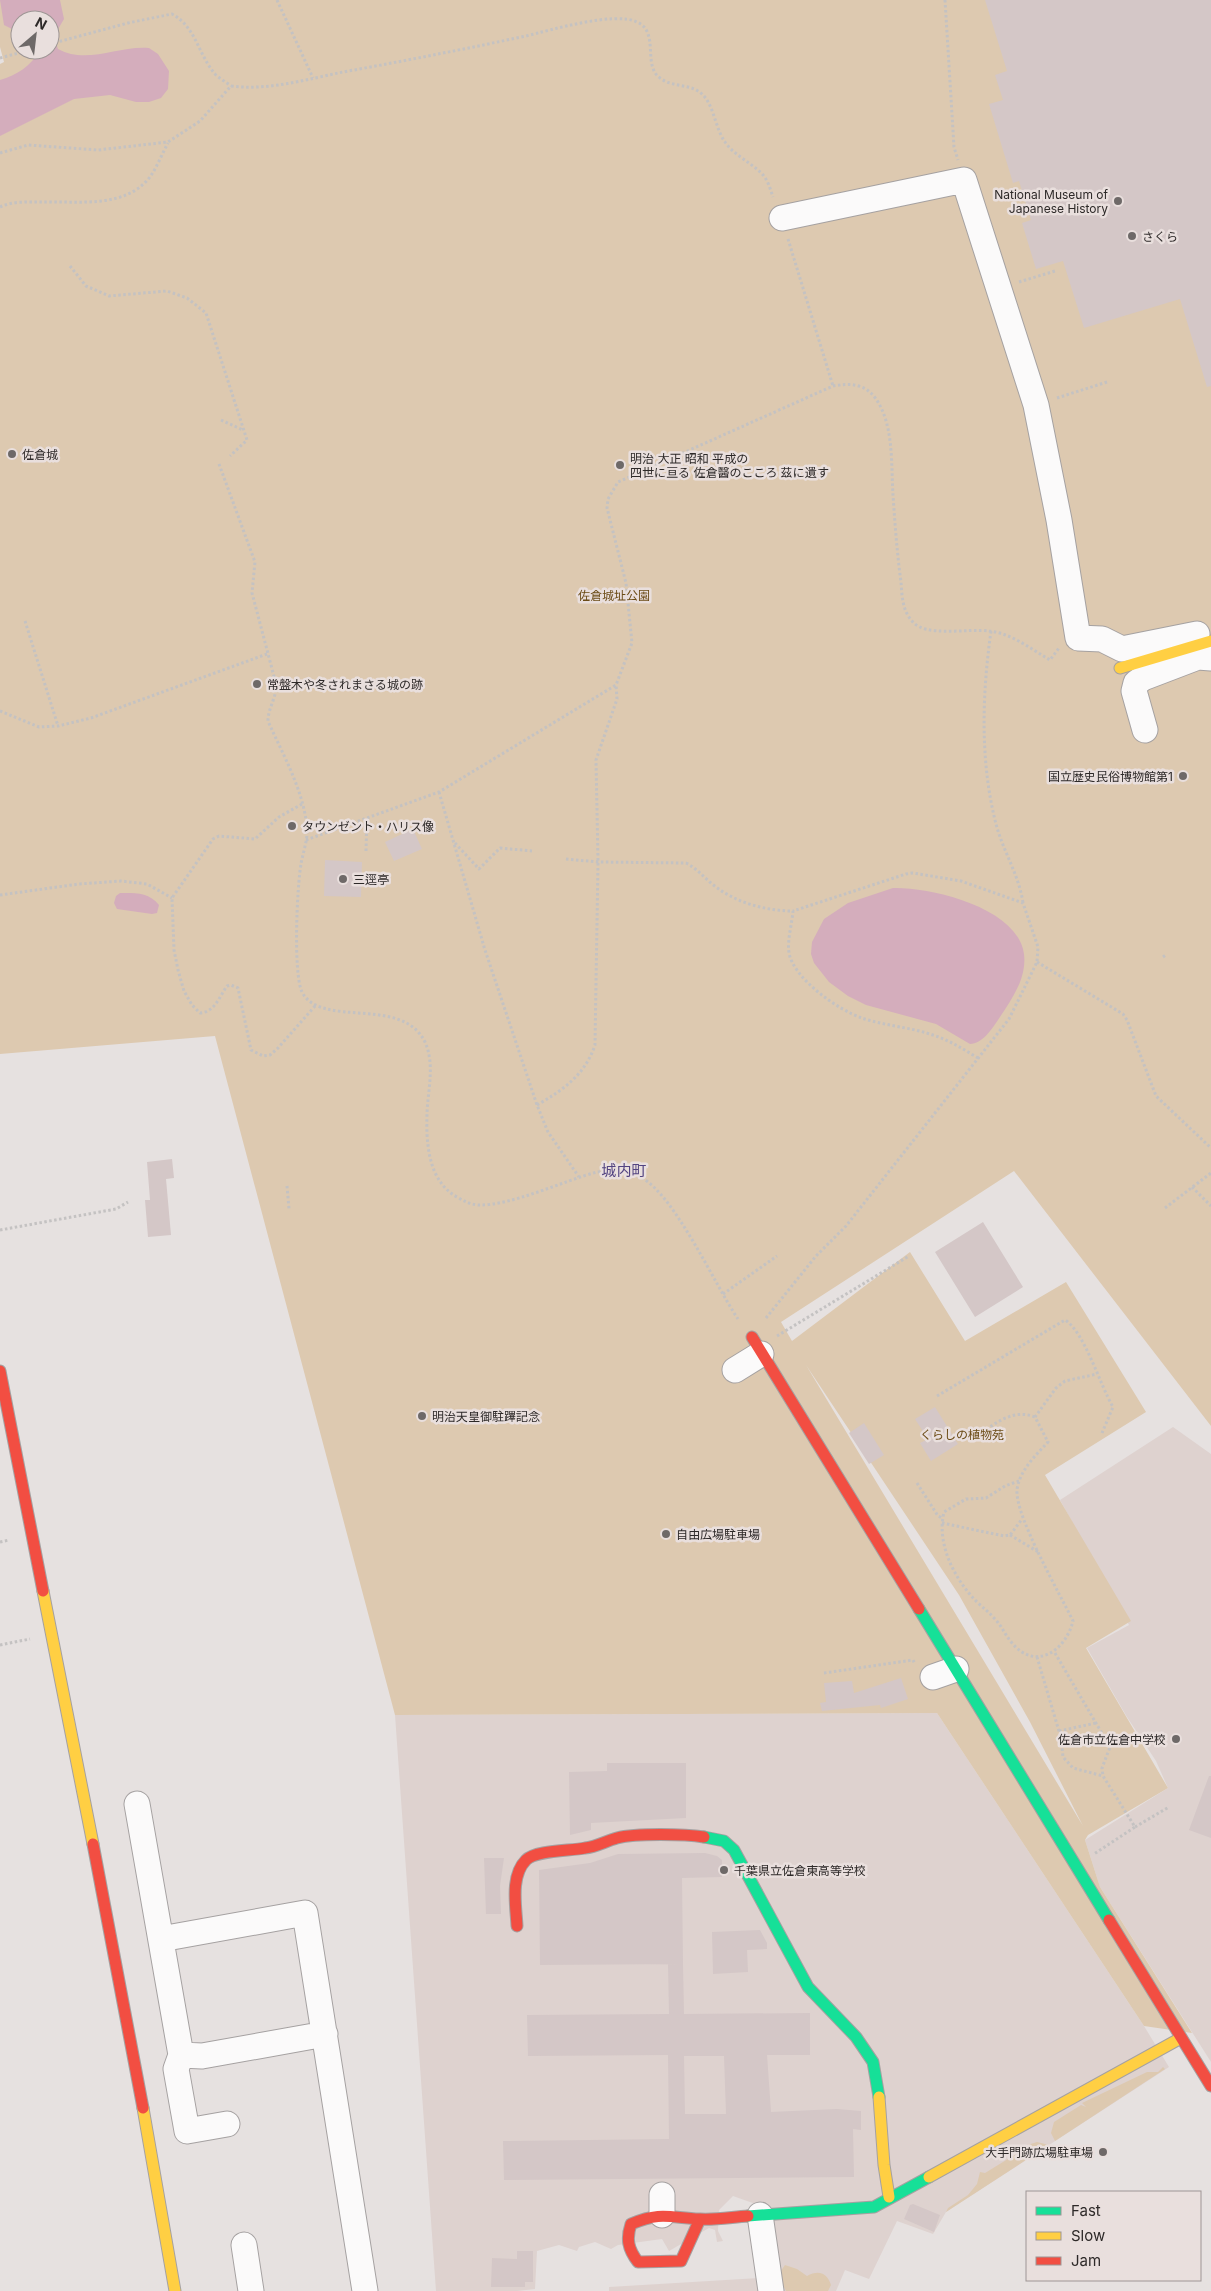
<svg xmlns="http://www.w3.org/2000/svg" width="1211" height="2291" font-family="Inter,'Noto Sans JP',sans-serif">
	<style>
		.built { fill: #ded2cf }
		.green { fill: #ddc9b0; fill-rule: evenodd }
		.water { fill: #d4adbc }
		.building { fill: #d4c7c7; fill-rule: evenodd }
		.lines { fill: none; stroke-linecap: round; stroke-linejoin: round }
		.street-casing { stroke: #a5a1a1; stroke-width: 27 }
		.fast-casing { stroke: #a5a1a1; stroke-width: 13 }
		.slow-casing { stroke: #a5a1a1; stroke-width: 13 }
		.jam-casing { stroke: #a5a1a1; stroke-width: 13 }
		.path { stroke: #c4c2c2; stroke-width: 3; stroke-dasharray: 2.5 2.5; stroke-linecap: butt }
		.street { stroke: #fbfafa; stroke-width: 25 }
		.fast { stroke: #16e098; stroke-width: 11 }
		.slow { stroke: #ffcf43; stroke-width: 11 }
		.jam { stroke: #f24e42; stroke-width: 11 }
		.poi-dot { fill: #6e6968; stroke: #e9dfdd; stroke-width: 2 }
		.labels { text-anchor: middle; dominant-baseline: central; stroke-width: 5; stroke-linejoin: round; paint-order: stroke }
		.poi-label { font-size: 12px; fill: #2d2928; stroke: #e9dfdd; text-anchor: start }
		.park-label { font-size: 12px; fill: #6b4b16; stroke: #e9dfdd }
		.quarter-label { font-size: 15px; fill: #524381; stroke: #e9dfdd }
	</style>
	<rect width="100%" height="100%" fill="#e6e1e0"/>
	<path class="built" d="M1173,1427L1211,1454V2062L1100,1887L1085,1840L1168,1788L1156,1761L1127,1717L1087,1648L1129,1625L1060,1500Z
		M937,1713L1144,2026L1169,2067L946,2212L933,2234L897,2221L869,2279L845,2270L836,2291H609V2287L759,2278L764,2207L733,2196L719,2210L718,2231L723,2241L717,2242L715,2230L709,2228L669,2251L662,2239L618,2245L611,2249L595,2242L579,2247L577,2251L559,2245L537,2251L535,2289L517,2291H436L395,1715Z"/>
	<path class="green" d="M0,0H1211V1426L1014,1171L781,1322L792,1341L910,1252L965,1341L1066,1282L1146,1412L1045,1475L1131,1621L1086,1648L1168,1788L1088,1835L1085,1840L1100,1887L1192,2033L1144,2026L937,1713L395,1715L215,1036L0,1054V64L4,62L0,47ZM20,20H50V50H20ZM806,1365L959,1595L1030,1722L1083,1826Z
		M1163,2067L1165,2069L1055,2141L1051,2133L1054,2122L1081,2105L1086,2107L1082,2103L1147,2072H1158Z
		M1037,2142L1049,2145L946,2212L948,2208L968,2195L977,2184L980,2172L985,2173L1016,2154L1018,2148Z
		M785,2265L797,2269L807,2276C818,2270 827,2272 831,2285L828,2291H786L778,2275Z"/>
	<path class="water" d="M0,0H60L64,19L54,36L50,37V20H20V33L4,25Z
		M57,46L58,49C87,65 119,45 149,48L158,54L169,71L168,89L161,98L149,102H136L110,95L74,99L0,136V80C17,75 31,66 40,50H50V47Z
		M893,888C932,887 1018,908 1024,954C1027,979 1011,1000 998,1020C992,1029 982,1044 970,1044L936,1024L866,1005L848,996L829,982L814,963L811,954L812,942L824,919L848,903Z
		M120,893C135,893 149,892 159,905L157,913L152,914L117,909L114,903L116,896Z"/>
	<path class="building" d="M985,0H1211V386L1207,387L1180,299L1084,328L1063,261L1036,269L1022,223L1031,220L1019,181L1013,183L989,104L1003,100L995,75L1007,71Z
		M413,829L422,849L394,861L385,842Z
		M325,860L362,862L361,897L324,896Z
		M172,1159L174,1178L166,1179L171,1235L148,1237L145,1200H150L147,1162Z
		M983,1222L1023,1287L975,1317L935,1252Z
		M935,1407L958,1444L931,1461L920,1443L928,1439L915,1419Z
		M864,1423L884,1455L869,1464L849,1433Z
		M901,1678L908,1699L881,1708L880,1705L822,1711L820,1703L826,1702L824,1683L852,1681L854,1693Z
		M607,1763H686V1818L591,1823V1830L570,1835L569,1772L607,1771Z
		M1209,1776H1211V1838L1189,1830Z
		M705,1853L717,1856L722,1860V1877L682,1878L683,1964L540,1965L539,1870L590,1863L618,1854Z
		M484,1858H504L500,1886L501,1914H486Z
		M760,1930L767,1943V1949L747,1950L748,1972L713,1974L712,1932Z
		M668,1964H683L684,2014L810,2013V2055H767L771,2112L837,2109L861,2111V2130L853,2129L854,2177L504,2180L503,2141L669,2139L668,2055L528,2056L527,2015L669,2014ZM684,2056H724L726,2114H685Z
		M913,2204L940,2215L934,2232L904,2219L910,2205Z
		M517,2251H533V2282H525V2287H491L492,2258L517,2259Z"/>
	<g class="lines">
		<g class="street-casing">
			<path id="street" d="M782,218L964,180L1036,405L1059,520L1078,638L1102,639L1122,649L1197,634
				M1145,730L1134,691L1136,683L1143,678L1198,657L1211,658
				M735,1370L761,1354
				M933,1677L956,1669
				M137,1804L181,2055L176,2069L187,2131L227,2124
				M161,1939L305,1913L365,2291
				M181,2055L202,2056L325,2034
				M662,2195V2215
				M760,2215L771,2291
				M244,2245L251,2291"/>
		</g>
		<g class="fast-casing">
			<path id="fast" d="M919,1609L1109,1920
				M704,1837L724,1841L734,1850L808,1987L856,2037L873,2062L879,2097
				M748,2216L874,2207L929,2177"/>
		</g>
		<g class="slow-casing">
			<path id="slow" d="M1120,668L1211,641
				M43,1591L93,1844
				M879,2097L884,2165L889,2197
				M143,2108L175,2291
				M929,2177L1181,2038"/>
		</g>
		<g class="jam-casing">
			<path id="jam" d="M752,1337L919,1609
				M0,1371L43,1591
				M93,1844L143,2108
				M1109,1920L1211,2086
				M517,1926C516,1906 510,1876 526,1860C536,1850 570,1851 585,1848C596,1847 606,1841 617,1838C636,1833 685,1834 704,1837
				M700,2219L681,2261L638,2262C628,2249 626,2239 631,2224C662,2211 670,2218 700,2219C716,2220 732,2217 748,2216"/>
		</g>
		<path class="path" d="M277,0L313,78
			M945,0L954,147L958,160
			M50,44L128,23L172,14C196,27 198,54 215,74C220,79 226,82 231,86
			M0,58L30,50
			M0,153L28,145L98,150L168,142L200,121L231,86C268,91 308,79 343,72C404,61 465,49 526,36C551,30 615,11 637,22C660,32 642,65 660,78C673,88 690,83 702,94C714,105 715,128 725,142C733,154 748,161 759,171C767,177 770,188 773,197
			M0,207C13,201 28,202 42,202C78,201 125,209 150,177C157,167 162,154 168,143
			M788,239L833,386
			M70,266L86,286L109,296L167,291L187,298L206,313L247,440L230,456
			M1019,282L1055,271
			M1057,398L1107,382
			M221,420L243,430
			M219,464L255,562L252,593L276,684C277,697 268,708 268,721C283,755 303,789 307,827C308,840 303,852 301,864C297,887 293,973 302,992C321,1029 402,995 425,1042C435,1064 428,1090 427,1113C426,1143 428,1181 457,1197C464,1201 469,1204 478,1205C511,1206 563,1181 597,1172C614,1170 627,1170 642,1178C675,1196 715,1285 738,1319
			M25,621L58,726
			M991,631C982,695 980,762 996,824C1003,851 1019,875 1023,903
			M0,711L39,727L58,726L91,718L267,654
			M439,792L485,950L537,1105L548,1132L579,1177
			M302,804L279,817L255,839L219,836L213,839L172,898L174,950L178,970L184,991L192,1005L200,1013C215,1012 219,997 227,986L231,985L238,988L251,1050L263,1056L270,1055L277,1049L316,1005
			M306,840L439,792L616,685L632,643L626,583L607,508L608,499L618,482L833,386C849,383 865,383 876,399C894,425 891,464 893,495C895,524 897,553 901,582C902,595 902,610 912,621C925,638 969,628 989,631C1011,633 1031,649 1050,660L1059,648
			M455,843L479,869L500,848L532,851
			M366,851L367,818
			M566,859L598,862L686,863C698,869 705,879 716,887C737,903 767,911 793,911C792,924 787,940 789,953C794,979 838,1010 862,1018C885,1026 910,1027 933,1035C949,1040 963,1049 978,1058
			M0,895L79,884L121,881L147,884L172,898
			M1163,957L1167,954
			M1037,962L1123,1014L1127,1020L1156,1096L1211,1148
			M537,1105C563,1090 585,1075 595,1045L598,862L596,760L617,699L616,685
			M287,1186L289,1209
			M1192,1187L1211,1206
			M1165,1208L1211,1173
			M0,1230L116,1209L128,1202
			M723,1294L777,1256
			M766,1318L816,1256L846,1226L1009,1019L1037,962L1038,947L1023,903L961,881L913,873L906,874L793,911
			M777,1336L909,1256
			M937,1396L1065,1320C1084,1331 1100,1385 1113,1407L1102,1433
			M970,1441C990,1428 1010,1407 1035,1417
			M1019,1481L1005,1486L986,1498L966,1499L944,1512C936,1544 955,1580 977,1602C983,1608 989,1612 994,1618C1002,1626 1005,1635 1012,1643C1036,1672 1066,1650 1073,1621C1060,1594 1015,1516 1017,1490C1019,1471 1036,1455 1048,1442L1035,1417L1056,1388L1065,1381L1097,1374
			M917,1483L938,1516L942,1518
			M942,1523L1004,1536L1010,1535L1022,1519
			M1010,1535L1040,1553
			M0,1542L9,1540
			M0,1645L30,1639
			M1055,1653L1110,1747L1102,1768L1103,1776L1135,1827L1094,1854
			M1037,1657L1061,1738L1063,1757L1073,1768L1103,1776
			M824,1673L913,1660L915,1664
			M1059,1731L1096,1723
			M1135,1827L1169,1807"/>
		<use href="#street" class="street"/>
		<use href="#fast" class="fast"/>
		<use href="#slow" class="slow"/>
		<use href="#jam" class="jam"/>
	</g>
	<g class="poi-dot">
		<circle cx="1118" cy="201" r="5"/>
		<circle cx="1132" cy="236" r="5"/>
		<circle cx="12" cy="454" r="5"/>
		<circle cx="620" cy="465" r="5"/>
		<circle cx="257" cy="684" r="5"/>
		<circle cx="1183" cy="776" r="5"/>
		<circle cx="292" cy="826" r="5"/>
		<circle cx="343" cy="879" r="5"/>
		<circle cx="422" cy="1416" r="5"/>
		<circle cx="666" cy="1534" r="5"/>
		<circle cx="1176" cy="1739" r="5"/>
		<circle cx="724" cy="1870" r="5"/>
		<circle cx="1103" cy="2152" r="5"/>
	</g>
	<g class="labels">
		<g class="poi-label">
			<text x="1108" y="194" text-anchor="end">National Museum of<tspan x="1108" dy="14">Japanese History</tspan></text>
			<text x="1142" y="236">さくら</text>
			<text x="22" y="454">佐倉城</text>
			<text x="630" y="458">明治 大正 昭和 平成の<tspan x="630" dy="14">四世に亘る 佐倉醫のこころ 茲に遺す</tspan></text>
			<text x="267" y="684">常盤木や冬されまさる城の跡</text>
			<text x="1173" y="776" text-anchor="end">国立歴史民俗博物館第1</text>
			<text x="302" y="826">タウンゼント・ハリス像</text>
			<text x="353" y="879">三逕亭</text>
			<text x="432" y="1416">明治天皇御駐蹕記念</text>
			<text x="676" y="1534">自由広場駐車場</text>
			<text x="1166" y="1739" text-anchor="end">佐倉市立佐倉中学校</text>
			<text x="734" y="1870">千葉県立佐倉東高等学校</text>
			<text x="1093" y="2152" text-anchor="end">大手門跡広場駐車場</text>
		</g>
		<g class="park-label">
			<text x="614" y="595">佐倉城址公園</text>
			<text x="962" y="1434">くらしの植物苑</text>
		</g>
		<g class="quarter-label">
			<text x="624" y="1170">城内町</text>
		</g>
	</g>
	<rect x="1026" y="2191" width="175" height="90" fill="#e9dfdd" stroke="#9e9695"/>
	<rect x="1036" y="2207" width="25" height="8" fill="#16e098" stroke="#9e9695"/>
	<text x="1071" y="2216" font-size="15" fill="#2d2928">Fast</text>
	<rect x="1036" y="2232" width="25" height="8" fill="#ffcf43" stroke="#9e9695"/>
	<text x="1071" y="2241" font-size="15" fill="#2d2928">Slow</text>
	<rect x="1036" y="2257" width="25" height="8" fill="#f24e42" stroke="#9e9695"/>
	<text x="1071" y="2266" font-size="15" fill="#2d2928">Jam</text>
	<g transform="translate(35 35) rotate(28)"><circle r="24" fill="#e9dfdd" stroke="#9e9695"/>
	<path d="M0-4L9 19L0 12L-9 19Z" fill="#6e6968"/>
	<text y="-8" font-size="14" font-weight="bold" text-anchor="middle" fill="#2d2928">N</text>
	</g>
</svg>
